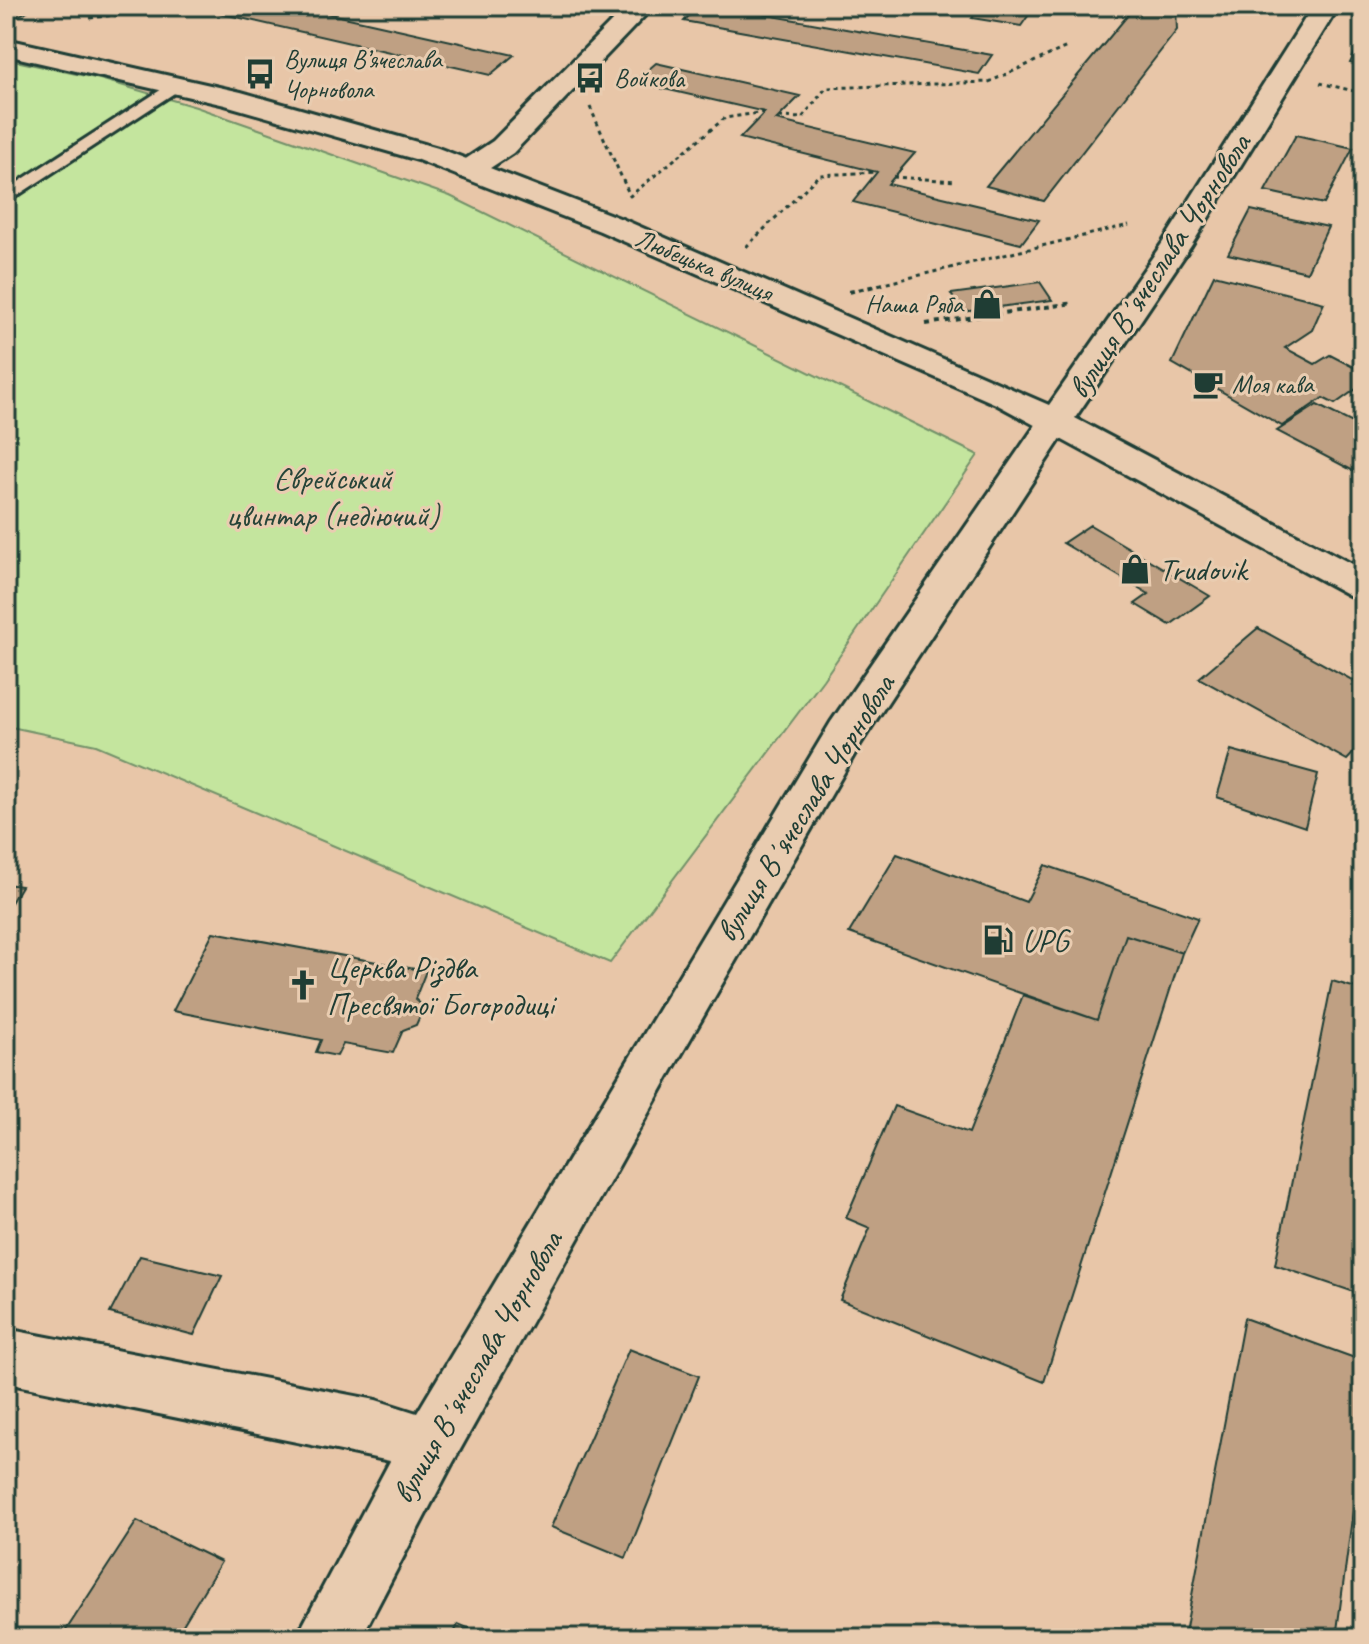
<svg xmlns="http://www.w3.org/2000/svg" width="1369" height="1644" font-family="Caveat,sans-serif">
	<style>
		.green { fill: #c4e59e; stroke: #729169; stroke-width: 2 }
		.building { fill: #bfa083; stroke: #1f3d34; stroke-width: 2 }
		.lines { fill: none; stroke-linecap: round; stroke-linejoin: round }
		.service-casing { stroke: #1f3d34; stroke-width: 6 }
		.minor-casing { stroke: #1f3d34; stroke-width: 6 }
		.secondary-casing { stroke: #1f3d34; stroke-width: 6 }
		.path-far1 { stroke: #1f3d34; stroke-width: 3; stroke-dasharray: 4 4; stroke-linecap: butt }
		.path { stroke: #1f3d34; stroke-width: 4; stroke-dasharray: 5 5; stroke-linecap: butt }
		.service { fill: #e9ccb0; fill-rule: evenodd }
		.minor { fill: #e9ccb0; fill-rule: evenodd }
		.secondary { fill: #e9ccb0; fill-rule: evenodd }
		.labels { text-anchor: middle; dominant-baseline: central; stroke-width: 6; stroke-linejoin: round; paint-order: stroke }
		.far-poi-label { font-size: 26px; fill: #1f3d34; stroke: #e9ccb0; text-anchor: start }
		.far-street-label { font-size: 26px; fill: #1f3d34; stroke: #e9ccb0 }
		.street-label { font-size: 32px; fill: #1f3d34; stroke: #e9ccb0 }
		.park-label { font-size: 32px; fill: #274539; stroke: #e9ccb0 }
		.poi-label { font-size: 32px; fill: #1f3d34; stroke: #e9ccb0; text-anchor: start }
	</style>
	<rect width="100%" height="100%" fill="#e8c6a8"/>
	<filter id="ink" filterUnits="userSpaceOnUse"><feTurbulence type="fractalNoise" baseFrequency=".0125" numOctaves="2"/><feDisplacementMap in="SourceGraphic" scale="16" xChannelSelector="R" yChannelSelector="G"/><feConvolveMatrix kernelMatrix="1 2 1 2 8 2 1 2 1" color-interpolation-filters="sRGB"/></filter>
	<g filter="url(#ink)">
		<path class="green" d="M6,59L100,79L196,107L450,196L978,455L823,680L610,963L96,745L6,726Z"/>
		<path class="building" d="M12,6L29,10L13,19L6,18V9Z
			M188,6H295L514,55L490,75Z
			M698,6H717L992,55L979,74L684,21Z
			M980,6H1035L1021,26L972,18Z
			M1124,6H1176L1177,30L1044,201L986,186L1128,15Z
			M1363,36V66L1350,63Z
			M656,63L800,96L776,120L915,153L888,184L1039,220L1021,244L853,202L877,172L740,138L765,112L634,82Z
			M1296,135L1353,148L1324,204L1265,191Z
			M1251,210L1328,227L1307,272L1228,254Z
			M1214,275L1324,303L1312,330L1285,348L1315,364L1330,355L1363,372V384L1335,404L1323,398L1282,426L1172,363Z
			M1040,282L1052,300L962,312L951,294Z
			M1317,405L1363,428V476L1277,431Z
			M1090,525L1210,596L1170,625L1135,604L1149,594L1063,543Z
			M1258,628L1363,686V743L1347,760L1199,678Z
			M1231,750L1318,774L1305,827L1217,797Z
			M897,854L1026,902L1045,865L1198,918L1182,953L1126,935L1097,1020L849,933Z
			M6,884L21,886L6,911Z
			M213,932L426,971L415,999L424,1007L416,1025L403,1030L393,1053L343,1044L337,1056L316,1052L321,1040L173,1011Z
			M1126,935L1182,953L1044,1382L840,1300L870,1228L846,1218L894,1106L969,1133L1023,995L1097,1020Z
			M1332,981L1363,990V1257L1357,1293L1275,1265Z
			M140,1256L222,1276L194,1335L110,1313Z
			M1244,1318L1363,1361V1436L1336,1638H1184Z
			M629,1349L699,1376L626,1558L551,1527Z
			M137,1521L221,1562L175,1638H61Z
			M458,1624L492,1638H452Z"/>
		<g class="lines">
			<g class="service-casing">
				<path id="service" d="M176,80L184,85L182,88L6,203V190Z"/>
			</g>
			<g class="minor-casing">
				<path id="minor" d="M627,6H654L513,153L478,176L468,179L458,176L453,170L458,164L493,141Z
					M1056,410L1068,413L1073,420L861,743L669,1076L451,1466L361,1638H296L390,1461L6,1383V1329L376,1400L417,1413L831,722L1044,413Z"/>
			</g>
			<g class="secondary-casing">
				<path id="secondary" d="M1313,6H1339L1191,246L1075,418L1363,570V599L1349,595L996,404L600,231L418,160L225,105L6,55V39L241,92L438,148L622,219L1049,405L1161,245Z"/>
			</g>
			<path class="path-far1" d="M1235,6L1282,15
				M90,18L130,13L143,6
				M1320,83L1363,93
				M590,107L630,196L725,118L765,112
				M779,117L802,118L826,88L989,82L1067,47
				M893,177L955,181
				M746,247L819,175L877,172
				M879,285L1129,225"/>
			<path class="path" d="M849,292L888,283
				M926,324L1074,303"/>
			<use href="#service" class="service"/>
			<use href="#minor" class="minor"/>
			<use href="#secondary" class="secondary"/>
		</g>
	</g>
	<defs>
		<g id="bus-bare" transform="scale(2.4)"><path d="M-5-6H5V4H4V6H2V4H-2V6H-4V4H-5ZM-3.5-4V0h7V-4ZM-3.5 1.2v1.5H-2V1.2ZM2 1.2v1.5H3.5V1.2Z" fill="#1f3d34" stroke="#e9ccb0" stroke-width="2.5" paint-order="stroke"/></g>
		<g id="shop-bare" transform="scale(2.4)"><path d="M-5-2.5h2.3a2.7 3.5 0 0 1 5.4 0H5L5.5 6h-11ZM-1.5-2.5h3a1.5 2.3 0 0 0-3 0Z" fill="#1f3d34" stroke="#e9ccb0" stroke-width="2.5" paint-order="stroke"/></g>
		<g id="cafe-bare" transform="scale(2.4)"><path d="M-5.5-4.5H6V0H3Q3 3.5 0 3.5H-2.5Q-5.5 3.5-5.5 0ZM3-3.2v2h1.7v-2ZM-6 4.5H4V6H-6Z" fill="#1f3d34" stroke="#e9ccb0" stroke-width="2.5" paint-order="stroke"/></g>
		<g id="fuel-bare" transform="scale(2.4)"><path d="M-5.5-6h7V0h2V4h1.3V-2.5L3-4.5l.8-.8L6-3V5H2.5V1h-1V6h-7ZM-4.2-4.7v3.2H.2V-4.7Z" fill="#1f3d34" stroke="#e9ccb0" stroke-width="2.5" paint-order="stroke"/></g>
		<g id="church-bare" transform="scale(2.4)"><path d="M-1.2-6h2.4v3.5h3.3v2.4h-3.3V6h-2.4V-.1h-3.3v-2.4h3.3Z" fill="#1f3d34" stroke="#e9ccb0" stroke-width="2.5" paint-order="stroke"/></g>
	</defs>
	<g fill-rule="evenodd">
		<use href="#bus-bare" x="260" y="74"/>
		<use href="#bus-bare" x="590" y="78"/>
		<use href="#shop-bare" x="987" y="304"/>
		<use href="#cafe-bare" x="1208" y="384"/>
		<use href="#shop-bare" x="1135" y="569"/>
		<use href="#fuel-bare" x="998" y="940"/>
		<use href="#church-bare" x="303" y="985"/>
	</g>
	<g class="labels">
		<g class="far-poi-label">
			<text x="284" y="59">Вулиця В’ячеслава<tspan x="284" dy="30">Чорновола</tspan></text>
			<text x="614" y="78">Войкова</text>
			<text x="963" y="304" text-anchor="end">Наша Ряба</text>
			<text x="1232" y="384">Моя кава</text>
		</g>
		<g class="far-street-label">
			<text transform="translate(704 265) rotate(23)">Любецька вулиця</text>
		</g>
		<g class="street-label">
			<text transform="translate(1159 266) rotate(-57)">вулиця Вʼячеслава Чорновола</text>
			<text transform="translate(805 808) rotate(-58)">вулиця Вʼячеслава Чорновола</text>
			<text transform="translate(477 1367) rotate(-60)">вулиця Вʼячеслава Чорновола</text>
		</g>
		<g class="park-label">
			<text x="333" y="478">Єврейський<tspan x="333" dy="37">цвинтар (недіючий)</tspan></text>
		</g>
		<g class="poi-label">
			<text x="1159" y="569">Trudovik</text>
			<text x="1022" y="940">UPG</text>
			<text x="327" y="967">Церква Різдва<tspan x="327" dy="37">Пресвятої Богородиці</tspan></text>
		</g>
	</g>
	<rect width="1369" height="1644" fill="none" stroke="#e9ccb0" stroke-width="32"/>
	<rect x="16" y="16" width="1337" height="1612" fill="none" stroke="#1f3d34" stroke-width="3" filter="url(#ink)"/>
</svg>
